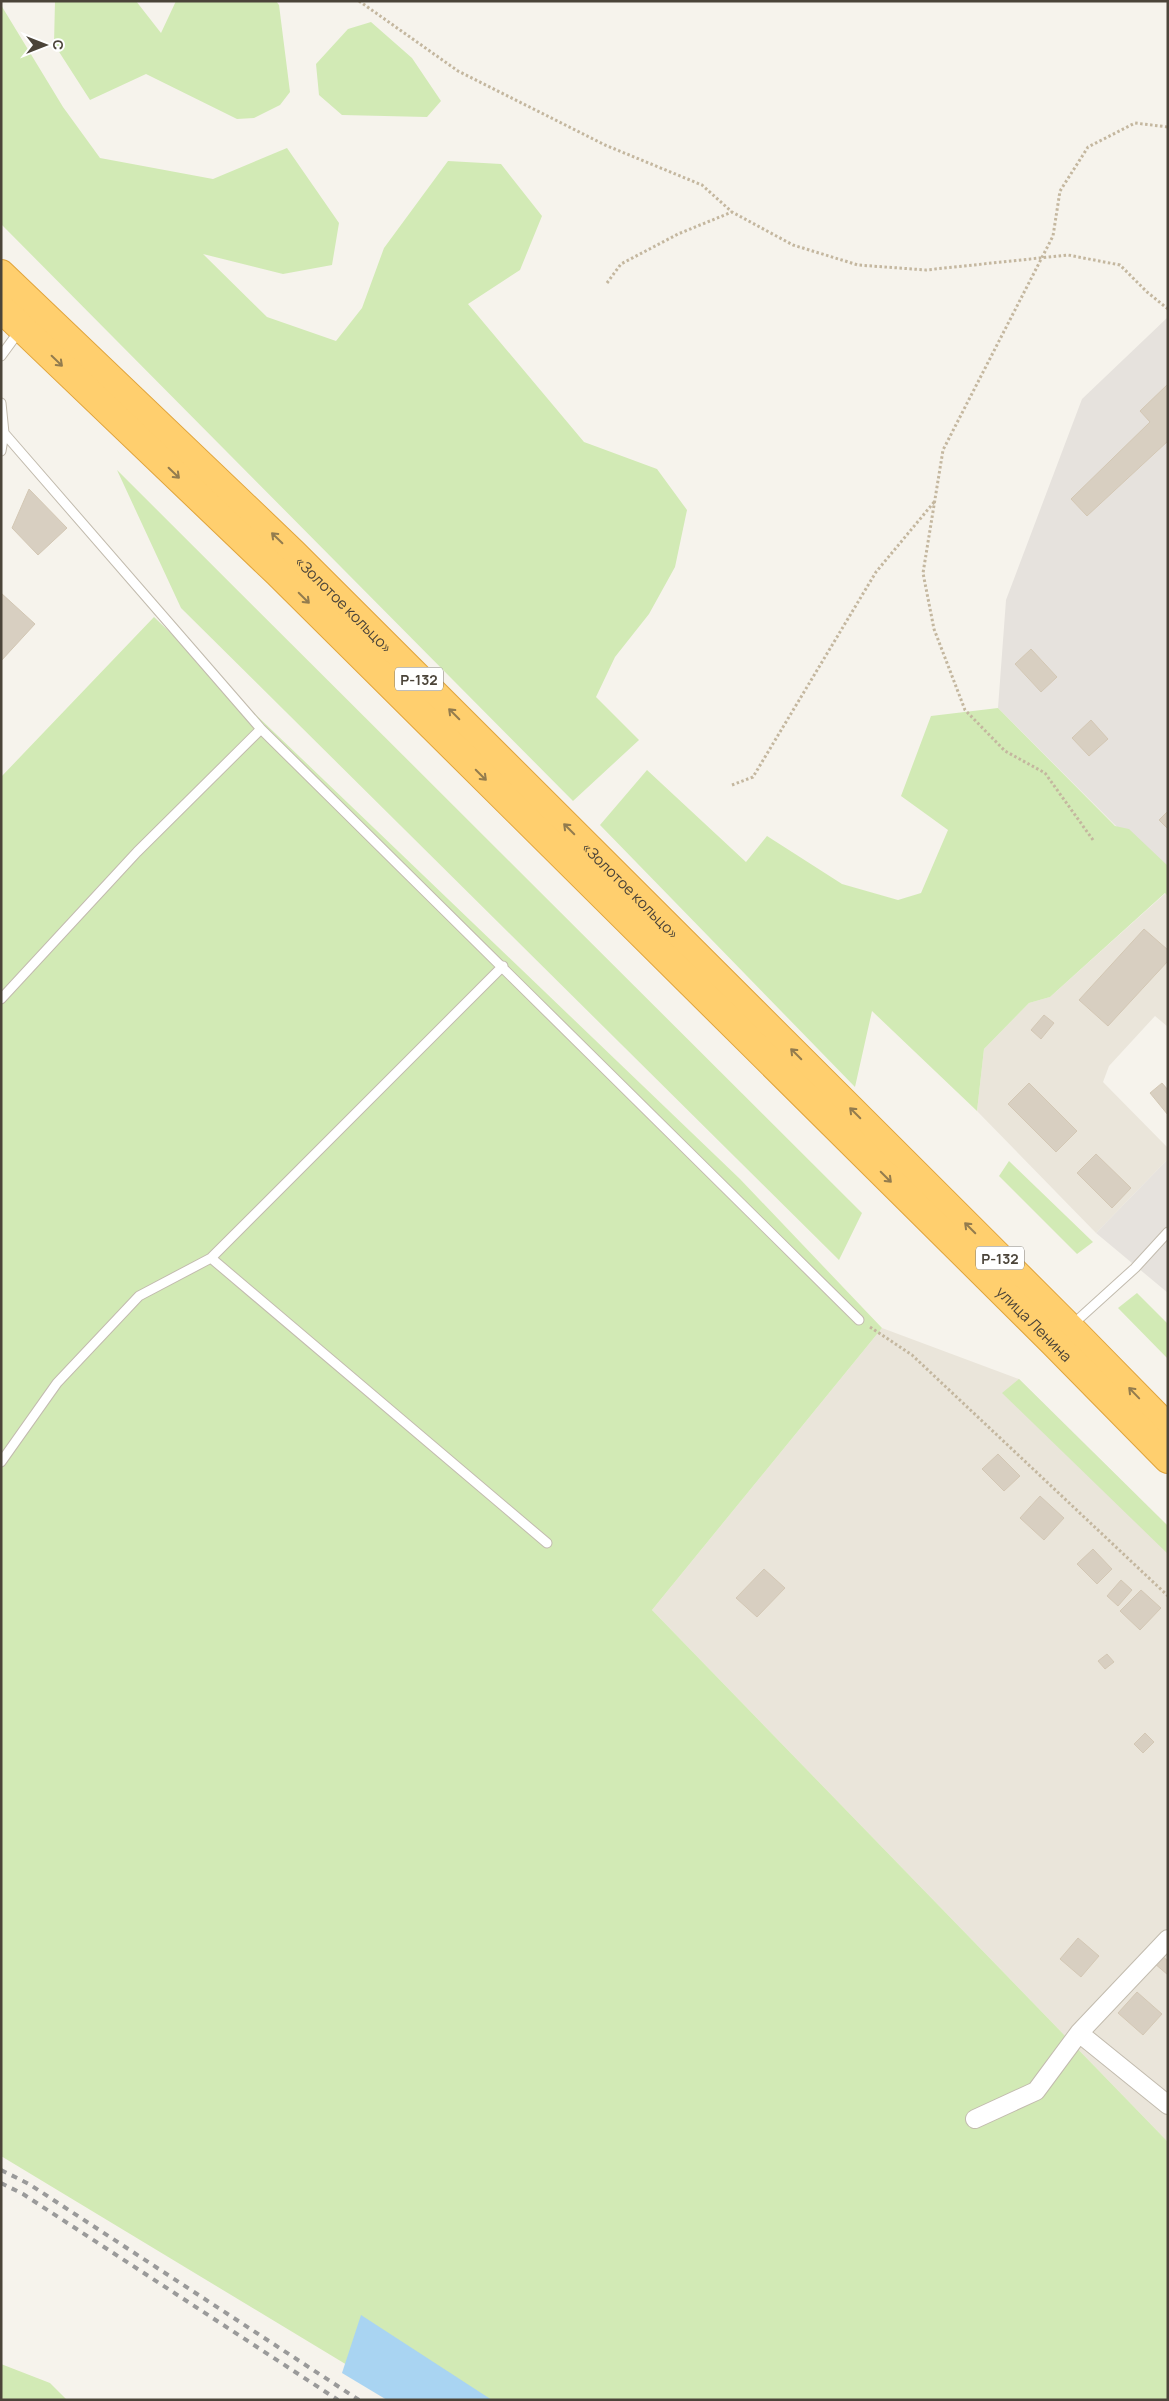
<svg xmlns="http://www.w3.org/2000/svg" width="1169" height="2401" font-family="Manrope,sans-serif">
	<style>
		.residential { fill: #eae5da }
		.industrial { fill: #e6e2dd }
		.green { fill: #d2eab5 }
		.water { fill: #a9d4f2 }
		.building { fill: #d8cfc1; stroke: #d3c7b4 }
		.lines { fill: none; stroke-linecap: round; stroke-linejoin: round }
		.lane-casing { stroke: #c2bbae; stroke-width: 11 }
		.street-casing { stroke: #c2bbae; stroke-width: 20 }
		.highway-casing { stroke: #e0a43c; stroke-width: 30 }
		.path { stroke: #c4b79f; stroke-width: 3; stroke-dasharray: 2.5 2.5; stroke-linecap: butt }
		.lane { stroke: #fff; stroke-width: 9 }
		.street { stroke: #fff; stroke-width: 18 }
		.highway { stroke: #ffcf6e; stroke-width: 28 }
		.rail { stroke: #9a9a9a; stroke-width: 4; stroke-dasharray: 6 6; stroke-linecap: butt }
		.oneway { stroke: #937c4e }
		.labels { text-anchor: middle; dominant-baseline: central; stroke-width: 4; stroke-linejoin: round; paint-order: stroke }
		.shield { fill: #fff; stroke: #817c74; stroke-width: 1 }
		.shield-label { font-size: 14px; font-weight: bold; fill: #4b4439 }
		.street-label { font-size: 15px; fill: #4b4439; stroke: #fff }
	</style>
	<rect width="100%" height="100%" fill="#f6f3ec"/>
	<path class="residential" d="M1168,891V1027L1155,1016L1109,1066L1103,1082L1168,1148V1159L1096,1233L977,1111L984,1049L1029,1003L1050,997Z
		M882,1328L1019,1379L1168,1526V2142L652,1610Z"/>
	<path class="industrial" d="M1168,317V878L998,708L1006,600L1082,399Z
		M1168,1159V1293L1096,1233Z"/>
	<path class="green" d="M55,1H136L161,33L176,1H276L279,5L290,92L280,105L254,118L237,119L146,74L90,100L54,44Z
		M1,5L63,107L100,158L213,179L287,148L339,223L332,265L283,274L203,254L267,317L336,341L362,308L384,248L448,161L501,164L542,216L520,270L468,304L584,442L657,469L687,510L675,567L649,614L615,657L596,697L639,740L573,801L1,224Z
		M371,22L412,58L441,101L427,117L342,115L319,95L316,64L348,29Z
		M117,470L862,1213L839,1260L181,608Z
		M154,617L740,1179L882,1328L652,1610L1168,2142V2400H405L1,2156V777Z
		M998,708L1115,826L1129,829L1168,866V896L1165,893L1050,997L1029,1003L984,1049L977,1111L872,1011L855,1087L600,825L647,770L746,862L767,836L842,884L898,900L921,893L948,830L901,796L931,716Z
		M1009,1161L1093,1242L1077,1254L999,1176Z
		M1137,1293L1168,1324V1359L1118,1308Z
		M1019,1379L1168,1526V1554L1002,1393Z
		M1,2364L50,2383L67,2400H1Z"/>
	<path class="water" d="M361,2315L492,2400H387L342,2373Z"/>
	<path class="building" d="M1168,384V441L1087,516L1071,499L1150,422L1140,411Z
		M29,489L67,528L38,555L12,528Z
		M1,593L35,624L1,661Z
		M1031,649L1057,677L1041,692L1015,664Z
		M1091,720L1108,739L1089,756L1072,738Z
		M1168,811V829L1159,820Z
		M1144,929L1168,950V961L1108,1026L1079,1000Z
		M1044,1015L1054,1023L1041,1039L1031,1030Z
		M1029,1083L1077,1131L1056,1152L1008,1104Z
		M1162,1083L1168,1090V1115L1150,1093Z
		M1096,1154L1131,1188L1112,1208L1077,1173Z
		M998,1454L1020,1476L1004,1491L982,1469Z
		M1040,1496L1064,1518L1044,1540L1020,1518Z
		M1093,1549L1112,1569L1097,1584L1077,1564Z
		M764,1569L785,1588L757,1617L736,1598Z
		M1121,1580L1132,1590L1118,1606L1107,1596Z
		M1141,1590L1161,1608L1140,1630L1120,1611Z
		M1107,1654L1114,1662L1105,1669L1098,1661Z
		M1145,1733L1154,1742L1143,1753L1134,1744Z
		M1078,1938L1099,1956L1081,1977L1060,1959Z
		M1161,1955L1168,1961V1975L1154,1963Z
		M1137,1992L1162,2014L1143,2035L1118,2013Z"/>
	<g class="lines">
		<g class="lane-casing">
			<path id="lane" d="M1,356L20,330
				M1,403L4,433L1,451
				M4,433L261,729L859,1320
				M503,966L211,1258L547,1543
				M1,999L137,852L261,729
				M1072,1325L1135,1268L1168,1232
				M1,1462L57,1383L139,1296L211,1258"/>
		</g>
		<g class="street-casing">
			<path id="street" d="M1079,2033L1168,2105
				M975,2119L1036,2091L1079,2033L1168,1939"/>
		</g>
		<g class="highway-casing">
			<g id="highway">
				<path id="s1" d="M1,274L293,553L1069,1327L1168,1428"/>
				<path id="s2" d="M1,308L278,573L1053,1342L1168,1459"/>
			</g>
		</g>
		<path class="path" d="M359,1L458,71L605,145L702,185L732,212L793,245L858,265L926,270L1068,255L1120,265L1147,292L1168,309
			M607,283L621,264L678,234L732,212
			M732,785L753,777L876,572L935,501
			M1093,840L1045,773L1005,751L965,710L934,629L923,573L943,450L1053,236L1060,191L1088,147L1135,123L1168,127
			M870,1327L912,1355L1168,1596"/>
		<use href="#lane" class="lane"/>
		<use href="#street" class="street"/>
		<use href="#highway" class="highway"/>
		<path class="rail" d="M1,2170L29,2184L359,2400
			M1,2183L23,2194L338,2400"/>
	</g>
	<defs><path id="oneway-shaft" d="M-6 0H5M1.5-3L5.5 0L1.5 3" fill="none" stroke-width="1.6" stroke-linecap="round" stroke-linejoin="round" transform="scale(1.25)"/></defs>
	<g class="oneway">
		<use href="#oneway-shaft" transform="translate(57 361) rotate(44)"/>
		<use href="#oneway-shaft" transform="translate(174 473) rotate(44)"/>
		<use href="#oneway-shaft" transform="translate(277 538) rotate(-136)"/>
		<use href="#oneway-shaft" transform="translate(304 598) rotate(45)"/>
		<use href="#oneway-shaft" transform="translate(454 714) rotate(-135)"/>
		<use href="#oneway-shaft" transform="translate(481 775) rotate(45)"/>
		<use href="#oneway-shaft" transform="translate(569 829) rotate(-135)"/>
		<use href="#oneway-shaft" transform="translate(796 1054) rotate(-135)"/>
		<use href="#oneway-shaft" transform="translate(855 1113) rotate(-135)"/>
		<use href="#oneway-shaft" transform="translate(886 1177) rotate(45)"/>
		<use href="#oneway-shaft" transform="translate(970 1228) rotate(-135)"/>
		<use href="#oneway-shaft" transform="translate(1134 1393) rotate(-134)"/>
	</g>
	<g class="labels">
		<g class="shield">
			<rect x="395" y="667.5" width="48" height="23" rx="4"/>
			<rect x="976" y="1246.5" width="48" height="23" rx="4"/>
		</g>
		<g class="shield-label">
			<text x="419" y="679">Р-132</text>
			<text x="1000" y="1258">Р-132</text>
		</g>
		<g class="street-label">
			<text stroke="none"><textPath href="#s1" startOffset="476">«Золотое кольцо»</textPath></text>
			<text stroke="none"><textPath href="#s1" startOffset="881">«Золотое кольцо»</textPath></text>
			<text stroke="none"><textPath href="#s2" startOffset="1449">улица Ленина</textPath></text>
		</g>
	</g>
	<rect width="1169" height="2401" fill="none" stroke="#4b4439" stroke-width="5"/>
	<g transform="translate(45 45) rotate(90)" stroke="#ffffff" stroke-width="4" paint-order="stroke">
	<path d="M0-4L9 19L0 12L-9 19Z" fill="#4b4439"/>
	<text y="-8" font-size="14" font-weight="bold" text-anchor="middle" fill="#4b4439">С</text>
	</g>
</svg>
